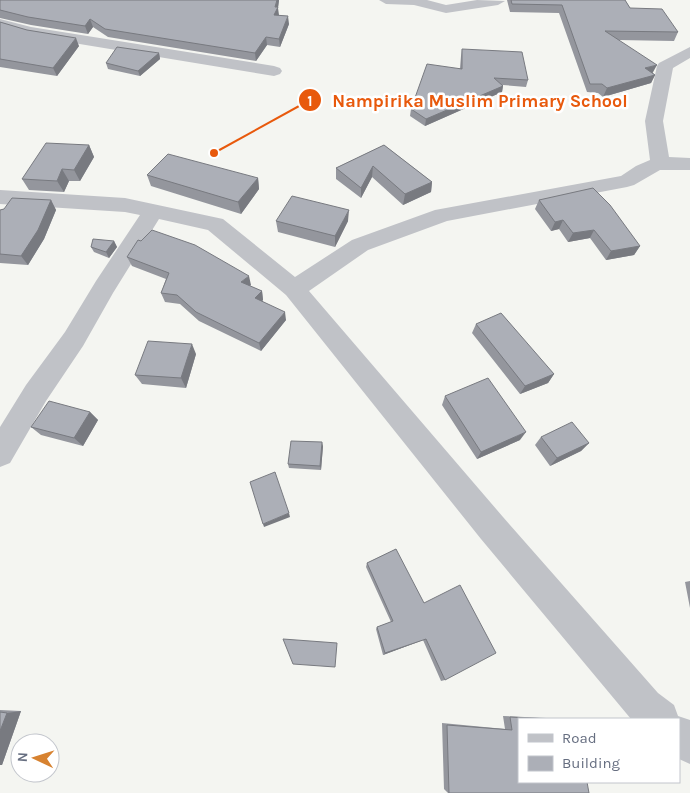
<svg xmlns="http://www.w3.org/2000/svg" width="690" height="793" font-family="Karla,sans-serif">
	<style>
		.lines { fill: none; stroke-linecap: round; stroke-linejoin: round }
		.minor { fill: #c0c2c7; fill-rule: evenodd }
		.wall { fill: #94969d }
		.shaded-wall { fill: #787a80 }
		.building { fill: #acafb7; stroke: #787a80 }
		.leader { fill: none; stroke: #e8590c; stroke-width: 2 }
		.callout-dot { fill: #e8590c; stroke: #fff; stroke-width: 2 }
		.mark-label { font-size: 15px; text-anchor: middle; font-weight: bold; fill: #fff }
		.callout-label { font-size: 18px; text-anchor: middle; font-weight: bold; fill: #e8590c; stroke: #fff; stroke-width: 5; stroke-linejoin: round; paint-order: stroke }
	</style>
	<rect width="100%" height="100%" fill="#f4f5f1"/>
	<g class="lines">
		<path class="minor" d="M379,0H427L446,5L477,0L505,1L498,5L446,13L414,5L386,4Z
			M0,19L31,27L274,66L280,68L282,71L280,74L274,76L31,36L0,27Z
			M690,47V58L673,68L663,121L669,157L690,158V170H660L634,185L627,187L447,221L368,250L309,291L503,517L658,693L674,705L678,716L690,720V764L679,759V719H631L481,539L286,295L208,230L159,219L113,293L83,346L46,401L10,463L0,467V427L26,385L65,332L96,281L140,215L125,212L0,204V190L125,198L223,219L295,277L352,240L435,210L621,176L636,166L650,160L645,121L657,66L659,63Z"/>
	</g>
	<path class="wall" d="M0,0H279L278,7V16L289,24L280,47L267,45L256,61L108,37L93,27L88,34L31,25L0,18Z
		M507,0H625L630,8L678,32L674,41L618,40L655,75L651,83L603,97L598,93L587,92L559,13L510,12Z
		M0,22L79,46L57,76L0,67Z
		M462,49L528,80L526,87L503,85L502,92L425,126L410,116L411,109L460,68L461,56Z
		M159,53L160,59L140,76L108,69L106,63Z
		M89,145L94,157L80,181H69L64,192L29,190L22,179Z
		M384,145L432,182L431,192L403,205L372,177L361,198L336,179V168Z
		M147,175L258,178L259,189L241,214L151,186Z
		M51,200L56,210L44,239L28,265L0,263V210Z
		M539,200L640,246L634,255L606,260L590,238L568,242L559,229L551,231L535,209Z
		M276,221H348L335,247L278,232Z
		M114,241L117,247L109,258L94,252L91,247Z
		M127,257L251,285L249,286L262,291L263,300L262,301L286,320L261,351L199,321L180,304L165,302L161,293L166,279L132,266Z
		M476,324L554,374L548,383L520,394L472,333Z
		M196,354L186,388L142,384L135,375Z
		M445,396L520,440L477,459L442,405Z
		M90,412L98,420L83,446L41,435L31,427Z
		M541,437L589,443L581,451L550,466L535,445Z
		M323,446L321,470L289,468L288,464Z
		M396,549L445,680L441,681L423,640L383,655L376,629L377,627L391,622L366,567L367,563Z
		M690,581V608L685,582Z
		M0,710L21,711L2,765H0Z
		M503,716L568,719H519L589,793H448L444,789L442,723L505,729Z"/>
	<path class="shaded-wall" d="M277,0H279L278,8L279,15L275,23L274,15Z
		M288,16L289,24L280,47L279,39Z
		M90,19L93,27L88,34L85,26Z
		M266,37L267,45L256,61L255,53Z
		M76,38L79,46L57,76L53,68Z
		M159,53L160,59L140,76L138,71Z
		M657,65L652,74L645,68Z
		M655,75L651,83L603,97L607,88Z
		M503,86L502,92L425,126L426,119Z
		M89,145L94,157L80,181L74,170Z
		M373,166L372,177L361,198V188Z
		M62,169L69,181L64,192L57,181Z
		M258,178L259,189L241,214L238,202Z
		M432,182L431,192L403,205L405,194Z
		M51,200L56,210L44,239L28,265L21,256Z
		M349,210L348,221L335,247V236Z
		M563,220L559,229L551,231L555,222Z
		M594,230L590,238L568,242L573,233Z
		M114,241L117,247L109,258L106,252Z
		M640,246L634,255L606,260L611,251Z
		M249,276L251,285L244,291L241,282Z
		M262,291L263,300L257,307L255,298Z
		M285,312L286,320L261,351L259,343Z
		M192,344L196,354L186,388L181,378Z
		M554,374L548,383L520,394L525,386Z
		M90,412L98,420L83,446L74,438Z
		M526,432L520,440L477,459L481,452Z
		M322,442L323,446L321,470L320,466Z
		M589,443L581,451L550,466L557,458Z
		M289,513L290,517L264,527L263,524Z
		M426,639L423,640L383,655L385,653Z
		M21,711L2,765H0V731L7,713Z"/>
	<path class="building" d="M0,0H277L275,7H278L274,15L288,16L279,39L266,37L255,53L105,29L90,19L85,26L28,17L0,10Z
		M511,0H625L630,8L662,9L678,32L605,31L657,65L645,68L655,75L607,88L602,84H590L562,5L512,4Z
		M0,22L27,30L76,38L53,68L0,59Z
		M117,47L159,53L138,71L106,63Z
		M462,49L522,52L528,80L494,78L503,86L426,119L411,109L427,64L462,69Z
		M46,143L89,145L74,170L62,169L57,181L22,179Z
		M384,145L432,182L405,194L373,166L361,188L336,168Z
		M168,154L258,178L238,202L147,175Z
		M593,188L610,205L640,246L611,251L594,230L573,233L563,220L555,222L539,200Z
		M292,196L349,210L335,236L276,221Z
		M12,198L51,200L38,230L21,256L0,254V210L4,209Z
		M152,230L195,245L249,276L241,282L262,291L255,298L285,312L259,343L196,312L177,295L161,293L169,273L127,257L138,240L141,241Z
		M93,239L114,241L106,252L91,247Z
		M501,313L554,374L525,386L476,324Z
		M148,341L192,344L181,378L135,375Z
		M488,378L526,432L481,452L445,396Z
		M49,401L90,412L74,438L31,427Z
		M572,422L589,443L557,458L541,437Z
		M291,441L322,442L320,466L288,464Z
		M275,472L289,513L263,524L250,482Z
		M396,549L424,603L460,585L496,653L445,680L426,639L385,653L377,627L393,621L367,563Z
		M283,639L337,643L335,667L293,664Z
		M0,712L7,713L0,731Z
		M510,717L550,719H519V782H587L589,793H449L447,725L512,730Z"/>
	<path class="leader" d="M214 153L310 100"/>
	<g class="callout-dot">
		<circle cx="214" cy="153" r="5"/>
		<circle cx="310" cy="100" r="12"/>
	</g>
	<g class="mark-label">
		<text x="310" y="106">1</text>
	</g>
	<g class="callout-label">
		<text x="480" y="107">Nampirika Muslim Primary School</text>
	</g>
	<rect x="518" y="718" width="162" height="65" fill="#ffffff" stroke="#c2c5cc"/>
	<rect x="528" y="734" width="25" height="8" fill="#c0c2c7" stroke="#c2c5cc"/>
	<text x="562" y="743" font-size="15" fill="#666e80">Road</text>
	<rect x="528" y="756" width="25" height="15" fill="#acafb7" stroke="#c2c5cc"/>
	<text x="562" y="768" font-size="15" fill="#666e80">Building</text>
	<g transform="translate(35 758) rotate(274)"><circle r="24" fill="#ffffff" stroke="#c2c5cc"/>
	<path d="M0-4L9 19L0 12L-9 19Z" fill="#d78230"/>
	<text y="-8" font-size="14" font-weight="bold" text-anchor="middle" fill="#666e80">N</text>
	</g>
</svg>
